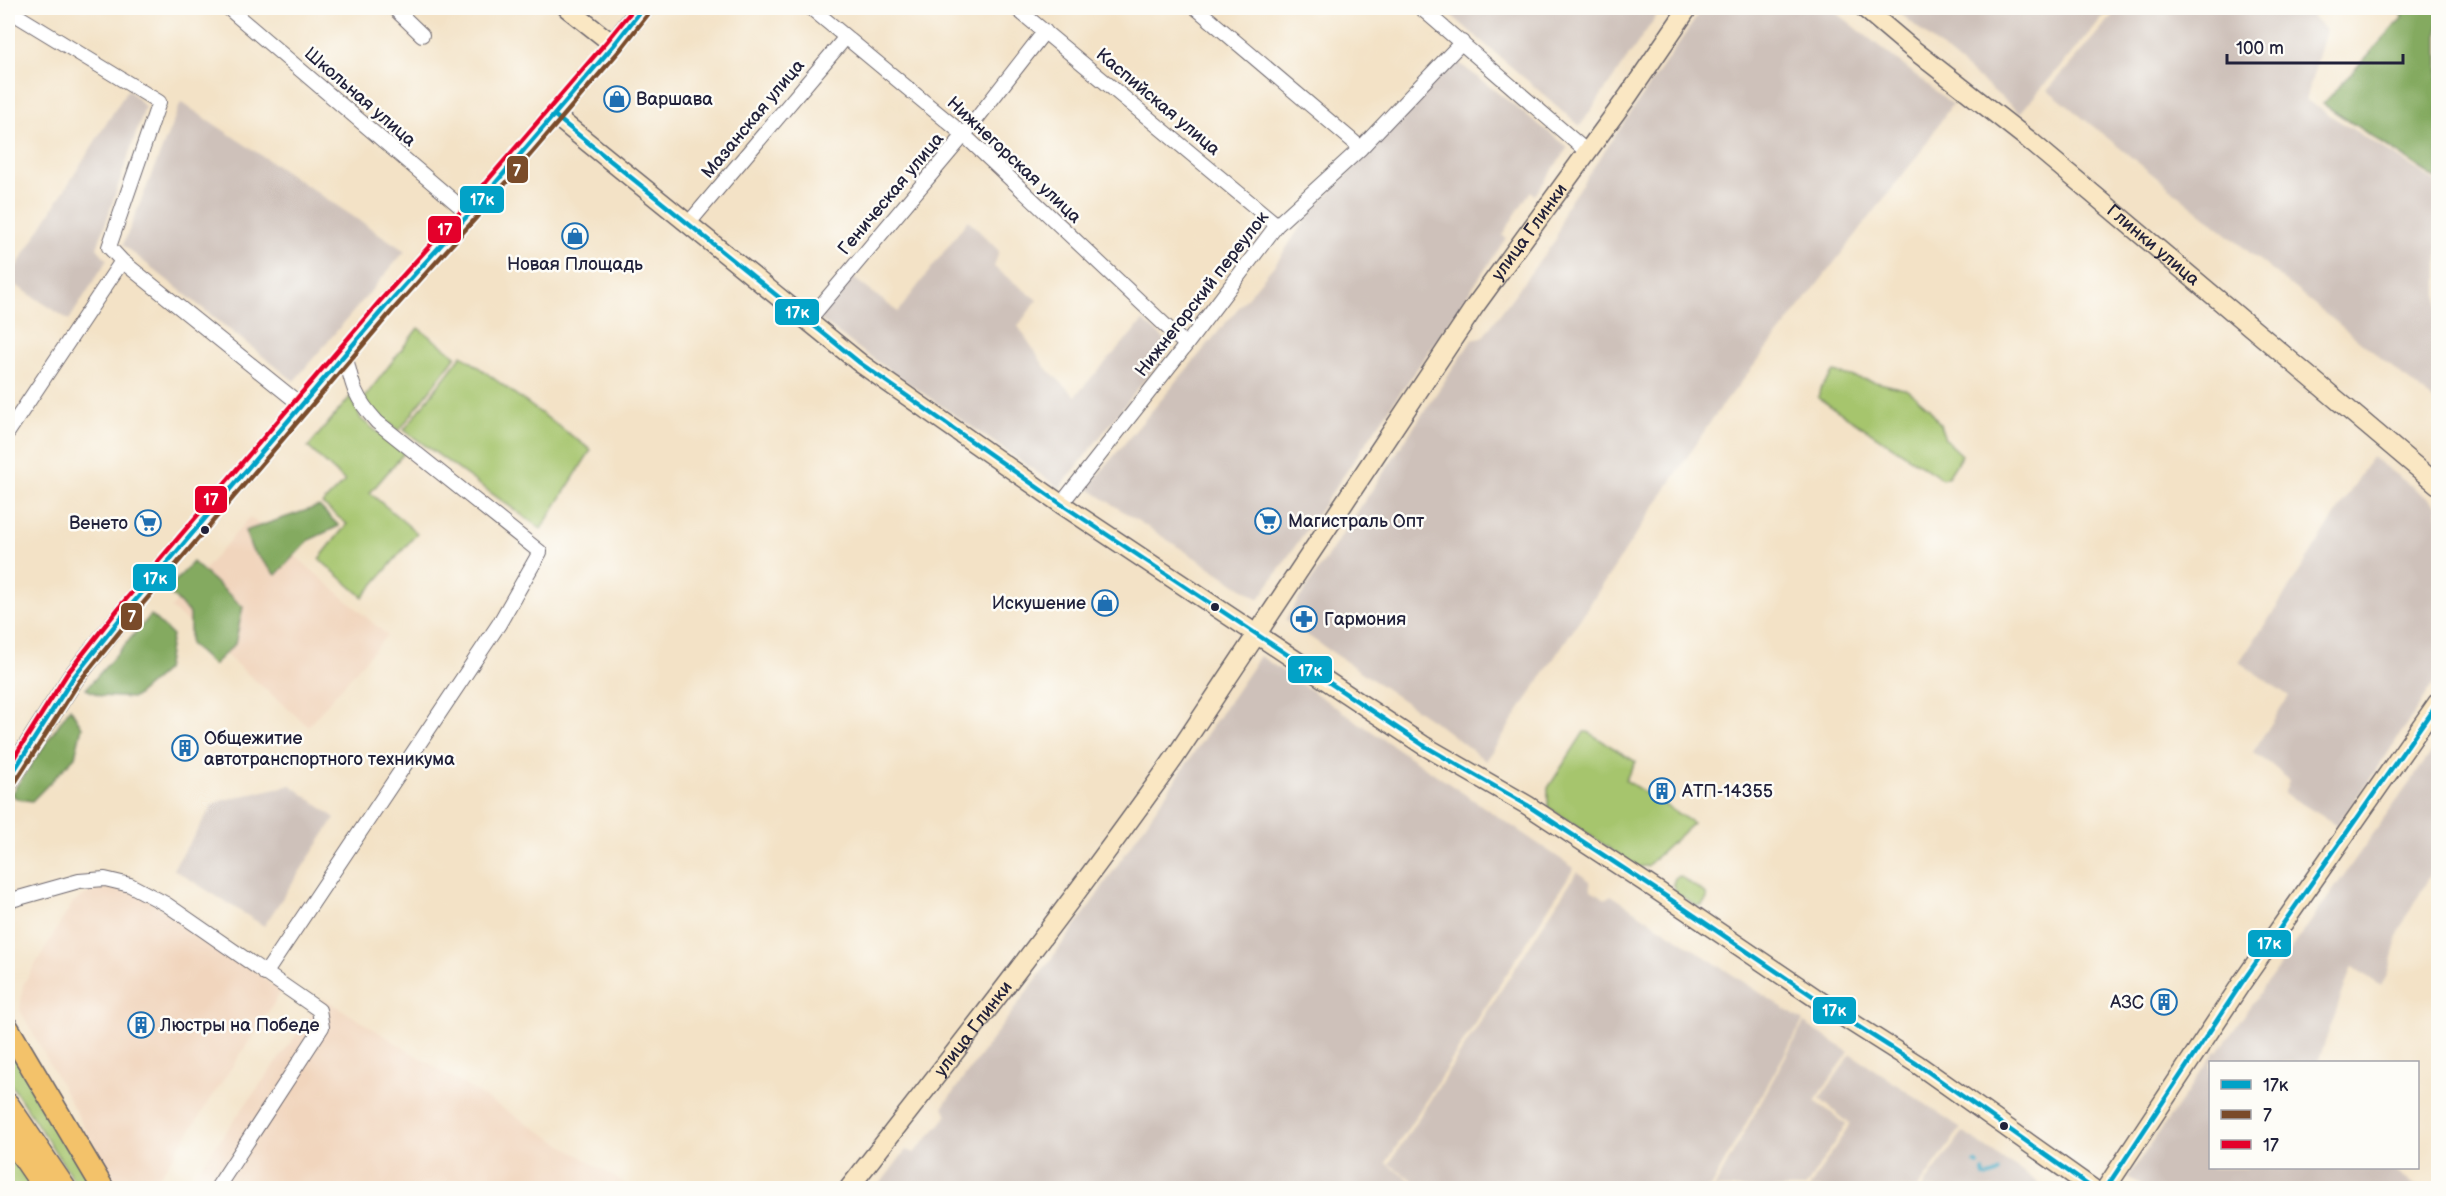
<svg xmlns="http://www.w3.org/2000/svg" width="2446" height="1196" font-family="'Balsamiq Sans',sans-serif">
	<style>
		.built { fill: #f1d5bd }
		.industrial { fill: #cec1ba }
		.green { fill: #a6c56d; stroke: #647454; stroke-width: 1.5 }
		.forest { fill: #84aa60; stroke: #53664e; stroke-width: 1.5 }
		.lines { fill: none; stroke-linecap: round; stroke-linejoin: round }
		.stream { stroke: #42a8c2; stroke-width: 4 }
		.street-casing { stroke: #6b656c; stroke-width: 16 }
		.secondary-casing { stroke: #6b656c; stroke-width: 21 }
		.primary-casing { stroke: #6b656c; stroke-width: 24 }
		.street { stroke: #fff; stroke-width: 14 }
		.secondary { stroke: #fae7c3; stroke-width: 18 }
		.primary { stroke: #f3c26a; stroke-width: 21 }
		.bus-1-casing { stroke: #fdfcf7; stroke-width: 9 }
		.bus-2-casing { stroke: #fdfcf7; stroke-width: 9 }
		.bus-3-casing { stroke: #fdfcf7; stroke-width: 9 }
		.bus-1 { stroke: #02a2c7; stroke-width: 4.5 }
		.bus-2 { stroke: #7a4b2a; stroke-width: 4.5 }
		.bus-3 { stroke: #e4002b; stroke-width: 4.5 }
		.bus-dot { fill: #22223b; stroke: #fdfcf7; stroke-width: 2 }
		.labels { text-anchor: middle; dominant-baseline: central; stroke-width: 5; stroke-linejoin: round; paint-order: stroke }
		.street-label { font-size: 18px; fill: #22223b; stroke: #fdfcf7 }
		.poi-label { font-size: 18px; fill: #22223b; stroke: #fdfcf7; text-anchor: start }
		.line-badge { stroke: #fdfcf7; stroke-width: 2 }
		.badge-label { font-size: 16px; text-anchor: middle; font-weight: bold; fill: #fff }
	</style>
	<rect width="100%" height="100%" fill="#fdfcf7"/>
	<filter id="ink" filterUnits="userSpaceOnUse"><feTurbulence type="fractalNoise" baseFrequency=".0167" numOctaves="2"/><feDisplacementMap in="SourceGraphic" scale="12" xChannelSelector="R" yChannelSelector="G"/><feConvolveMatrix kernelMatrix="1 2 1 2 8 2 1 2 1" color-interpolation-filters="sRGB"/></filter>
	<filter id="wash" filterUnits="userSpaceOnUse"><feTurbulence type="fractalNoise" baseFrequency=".008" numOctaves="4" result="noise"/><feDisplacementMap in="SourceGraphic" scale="24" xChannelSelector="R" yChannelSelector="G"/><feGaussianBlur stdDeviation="1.35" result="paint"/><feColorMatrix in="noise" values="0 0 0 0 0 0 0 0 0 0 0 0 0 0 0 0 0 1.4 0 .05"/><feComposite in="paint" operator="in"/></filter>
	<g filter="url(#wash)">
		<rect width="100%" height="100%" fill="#f3e2c6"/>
		<path class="built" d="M250,517L387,635L308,726L171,608Z
			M118,887L141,894L282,991L152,1188H127L116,1185L20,1010L23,985L73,902L94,890Z
			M323,998L624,1183L630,1188H185Z"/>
		<path class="industrial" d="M1443,8H1662L1580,126Z
			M1703,8H1831L1952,104L1919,154L1713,418L1486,761L1439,725L1285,620L1472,340L1482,338L1556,239L1564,210Z
			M1894,8H2111L2020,113Z
			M2119,8H2304L2326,30L2306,100L2438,183V404L2048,90Z
			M1454,59L1568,147L1535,195L1530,192L1502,235L1506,238L1490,262L1259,599L1087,488L1277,262L1307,217Z
			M128,89L145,107L97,248L107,260L69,320L8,280Z
			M181,102L405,251L294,381L123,245Z
			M968,220L999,251L994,267L1037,300L1018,326L1045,367L1075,396L1143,321L1172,345L1060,488L865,353L818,318L851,276L898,312Z
			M2372,457L2438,506V677L2380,765L2337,825L2284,793L2289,781L2276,768L2253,752L2289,696L2239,662L2277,607Z
			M1260,656L1574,868L1386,1163L1421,1188H877L906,1150L914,1153L947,1116L943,1106L1082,917Z
			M2438,743V862L2400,928L2388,972L2381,986L2352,966L2318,1062H2210V1168H2391L2418,1188H2144L2128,1177L2216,1051L2218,1052Z
			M291,785L335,818L264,926L173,869L213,805L219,801Z
			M1577,872L1590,881L1591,890L1605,899L1611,895L1803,1021L1710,1188H1424L1389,1164Z
			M1804,1023L1849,1052L1815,1101L1846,1124L1805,1188H1714Z
			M1851,1054L1961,1128L1918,1188H1809L1850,1124L1820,1099Z
			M1963,1132L1967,1135L2046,1188H1922Z"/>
		<path class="green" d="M418,328L456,356L399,431L361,402Z
			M462,355L591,450L541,529L404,430Z
			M1834,372L1908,390L1928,407L1940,424L1945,439L1962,455L1948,477L1942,479L1818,398L1820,389Z
			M351,396L361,419L404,453L370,493L417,533L363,597L319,559L347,524L322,504L345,481L308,447Z
			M1584,732H1588L1636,762L1625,780L1693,823L1647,866L1637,867L1548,807V788Z
			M1680,876L1706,894L1707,899L1702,905L1696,906L1675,892L1673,884L1675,878Z
			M8,1040L97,1188H79L8,1080Z
			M8,1147L36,1188H12L8,1183Z"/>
		<path class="forest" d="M2395,8H2438V180L2323,104L2403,17Z
			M319,506L339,526L309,540L276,575L252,550L245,531Z
			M193,562L243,607L235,644L213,665L190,644V614L167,590Z
			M151,615L172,635L166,670L134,698L101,696L86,689Z
			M70,708L82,727L75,757L32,801L18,799L11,794Z"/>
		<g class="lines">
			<path class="stream" d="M1975,1163L1978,1165
				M1984,1171V1176C1989,1178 1996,1175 1999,1172"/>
		</g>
	</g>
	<g filter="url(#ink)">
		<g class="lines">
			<g class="street-casing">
				<path id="street" d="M228,8L469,214
					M394,8L422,35
					M811,8L964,135L1186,345
					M1016,8L1277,225
					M1196,8L1361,148
					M1421,8L1586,151
					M8,10L159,102L109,247L122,261L8,432
					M688,224L846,37
					M122,261L301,405
					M808,321L964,135L1045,31
					M1061,504L1186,345L1277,225L1361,148L1462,42
					M8,901L79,881L105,879L130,885L166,904L319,1010L322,1027L217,1188
					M265,974L499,624L540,552L377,422C354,397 352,385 345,353"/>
			</g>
			<g class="secondary-casing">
				<g id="secondary">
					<path d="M567,8L614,45"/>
					<path id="s1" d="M1864,8L1910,47L2029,140L2438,485"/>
					<path d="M554,115L860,363L1061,504L1423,745L1527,805L1655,889L1851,1022L1917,1064L2092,1188"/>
					<path id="s2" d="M849,1188C960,1046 1071,904 1175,757L1475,306L1628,96L1688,8"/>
					<path d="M2106,1188L2241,984L2438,702"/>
				</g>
			</g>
			<g class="primary-casing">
				<path id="primary" d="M8,780L73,678L128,609L385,307L469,214L614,45L643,8
					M8,1028L103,1188
					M8,1104L65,1188
					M8,1135L44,1188"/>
			</g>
			<use href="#street" class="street"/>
			<use href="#secondary" class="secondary"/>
			<use href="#primary" class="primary"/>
			<g class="bus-1-casing">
				<path id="bus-1" d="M554,115L860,363L1061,504L1423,745L1527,805L1655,889L1851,1022L1917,1064L2092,1188
					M8,780L73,678L128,609L385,307L469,214L614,45L643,8
					M2106,1188L2241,984L2438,702"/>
			</g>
			<g class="bus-2-casing">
				<path id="bus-2" d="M14,784L79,682L134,614L391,312L475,219L620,50L649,13"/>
			</g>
			<g class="bus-3-casing">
				<path id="bus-3" d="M8,767L67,674L122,604L379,302L463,209L608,40L634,8"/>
			</g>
			<use href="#bus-1" class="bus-1"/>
			<use href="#bus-2" class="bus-2"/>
			<use href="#bus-3" class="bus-3"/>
		</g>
	</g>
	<defs>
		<g id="shop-ring" transform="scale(1.35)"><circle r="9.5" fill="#fdfcf7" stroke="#1f6fb2" stroke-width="1.5"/><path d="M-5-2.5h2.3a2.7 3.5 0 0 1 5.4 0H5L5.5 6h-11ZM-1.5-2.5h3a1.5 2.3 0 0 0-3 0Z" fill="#1f6fb2"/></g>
		<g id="supermarket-ring" transform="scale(1.35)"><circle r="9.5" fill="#fdfcf7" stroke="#1f6fb2" stroke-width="1.5"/><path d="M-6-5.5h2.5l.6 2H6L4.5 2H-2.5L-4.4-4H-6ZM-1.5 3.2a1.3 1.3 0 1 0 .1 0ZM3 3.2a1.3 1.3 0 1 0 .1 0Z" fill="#1f6fb2"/></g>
		<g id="pharmacy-ring" transform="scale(1.35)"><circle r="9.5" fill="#fdfcf7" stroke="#1f6fb2" stroke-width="1.5"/><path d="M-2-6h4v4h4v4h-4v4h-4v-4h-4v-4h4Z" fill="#1f6fb2"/></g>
		<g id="building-ring" transform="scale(1.35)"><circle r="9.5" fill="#fdfcf7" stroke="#1f6fb2" stroke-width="1.5"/><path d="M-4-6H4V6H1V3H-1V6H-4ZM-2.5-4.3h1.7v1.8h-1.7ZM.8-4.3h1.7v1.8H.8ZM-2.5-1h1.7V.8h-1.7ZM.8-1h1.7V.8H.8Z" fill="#1f6fb2"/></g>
	</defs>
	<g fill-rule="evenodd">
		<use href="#shop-ring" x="617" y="99"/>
		<use href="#shop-ring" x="575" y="236"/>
		<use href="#supermarket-ring" x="1268" y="521"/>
		<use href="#supermarket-ring" x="148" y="523"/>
		<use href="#shop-ring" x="1105" y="603"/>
		<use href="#pharmacy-ring" x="1304" y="619"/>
		<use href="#building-ring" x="185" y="748"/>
		<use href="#building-ring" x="1662" y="791"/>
		<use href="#building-ring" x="2164" y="1002"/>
		<use href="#building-ring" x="141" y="1025"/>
	</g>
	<g class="bus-dot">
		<circle cx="205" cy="530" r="5"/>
		<circle cx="1215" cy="607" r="5"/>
		<circle cx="2004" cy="1126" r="5"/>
	</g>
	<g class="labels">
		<g class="street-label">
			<text transform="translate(360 97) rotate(41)">Школьная улица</text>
			<text transform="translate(1158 102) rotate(40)">Каспийская улица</text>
			<text transform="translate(753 119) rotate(-50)">Мазанская улица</text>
			<text transform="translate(1014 160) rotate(43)">Нижнегорская улица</text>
			<text transform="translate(891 194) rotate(-50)">Геническая улица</text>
			<text stroke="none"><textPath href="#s2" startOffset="1174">улица Глинки</textPath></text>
			<text stroke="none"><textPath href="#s1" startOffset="374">Глинки улица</textPath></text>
			<text transform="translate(1202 294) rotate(-52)">Нижнегорский переулок</text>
			<text stroke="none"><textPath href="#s2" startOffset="202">улица Глинки</textPath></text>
		</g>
		<g class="poi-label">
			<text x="636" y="99">Варшава</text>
			<text x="575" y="264" text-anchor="middle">Новая Площадь</text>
			<text x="1288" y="521">Магистраль Опт</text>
			<text x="128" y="523" text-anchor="end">Венето</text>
			<text x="1086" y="603" text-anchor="end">Искушение</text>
			<text x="1324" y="619">Гармония</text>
			<text x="204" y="738">Общежитие<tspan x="204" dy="21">автотранспортного техникума</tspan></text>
			<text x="1682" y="791">АТП-14355</text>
			<text x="2144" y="1002" text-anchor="end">АЗС</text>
			<text x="160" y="1025">Люстры на Победе</text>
		</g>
	</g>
	<g class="line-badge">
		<rect x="506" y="155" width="23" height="29" rx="6" fill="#7a4b2a"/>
		<rect x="459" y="185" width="46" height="29" rx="6" fill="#02a2c7"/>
		<rect x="427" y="215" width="35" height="29" rx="6" fill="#e4002b"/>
		<rect x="774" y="298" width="46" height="28" rx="6" fill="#02a2c7"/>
		<rect x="194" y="485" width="34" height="29" rx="6" fill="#e4002b"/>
		<rect x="132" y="563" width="45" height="29" rx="6" fill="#02a2c7"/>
		<rect x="120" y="602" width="23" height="29" rx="6" fill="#7a4b2a"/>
		<rect x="1287" y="655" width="46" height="29" rx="6" fill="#02a2c7"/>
		<rect x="2247" y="929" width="45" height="29" rx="6" fill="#02a2c7"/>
		<rect x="1812" y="996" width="45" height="29" rx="6" fill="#02a2c7"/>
	</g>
	<g class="badge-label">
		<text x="517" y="176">7</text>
		<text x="482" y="205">17к</text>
		<text x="445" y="235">17</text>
		<text x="797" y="318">17к</text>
		<text x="211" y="505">17</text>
		<text x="155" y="584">17к</text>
		<text x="132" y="622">7</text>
		<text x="1310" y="676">17к</text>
		<text x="2269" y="949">17к</text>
		<text x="1834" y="1016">17к</text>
	</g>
	<rect width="2446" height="1196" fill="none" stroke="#fdfcf7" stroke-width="30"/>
	<rect x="2209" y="1061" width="210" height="108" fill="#fdfcf7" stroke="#a5a5ac" stroke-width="1.5"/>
	<rect x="2221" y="1080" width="30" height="9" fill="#02a2c7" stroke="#a5a5ac" stroke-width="1.5"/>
	<text x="2263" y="1091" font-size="18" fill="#22223b">17к</text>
	<rect x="2221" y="1110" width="30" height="9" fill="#7a4b2a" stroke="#a5a5ac" stroke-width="1.5"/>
	<text x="2263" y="1121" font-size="18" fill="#22223b">7</text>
	<rect x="2221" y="1140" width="30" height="9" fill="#e4002b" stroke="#a5a5ac" stroke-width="1.5"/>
	<text x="2263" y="1151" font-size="18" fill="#22223b">17</text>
	<path d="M2227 54v9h176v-9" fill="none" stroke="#22223b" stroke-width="3"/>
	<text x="2236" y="54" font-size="18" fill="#22223b" stroke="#fdfcf7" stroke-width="4.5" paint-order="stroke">100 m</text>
</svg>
